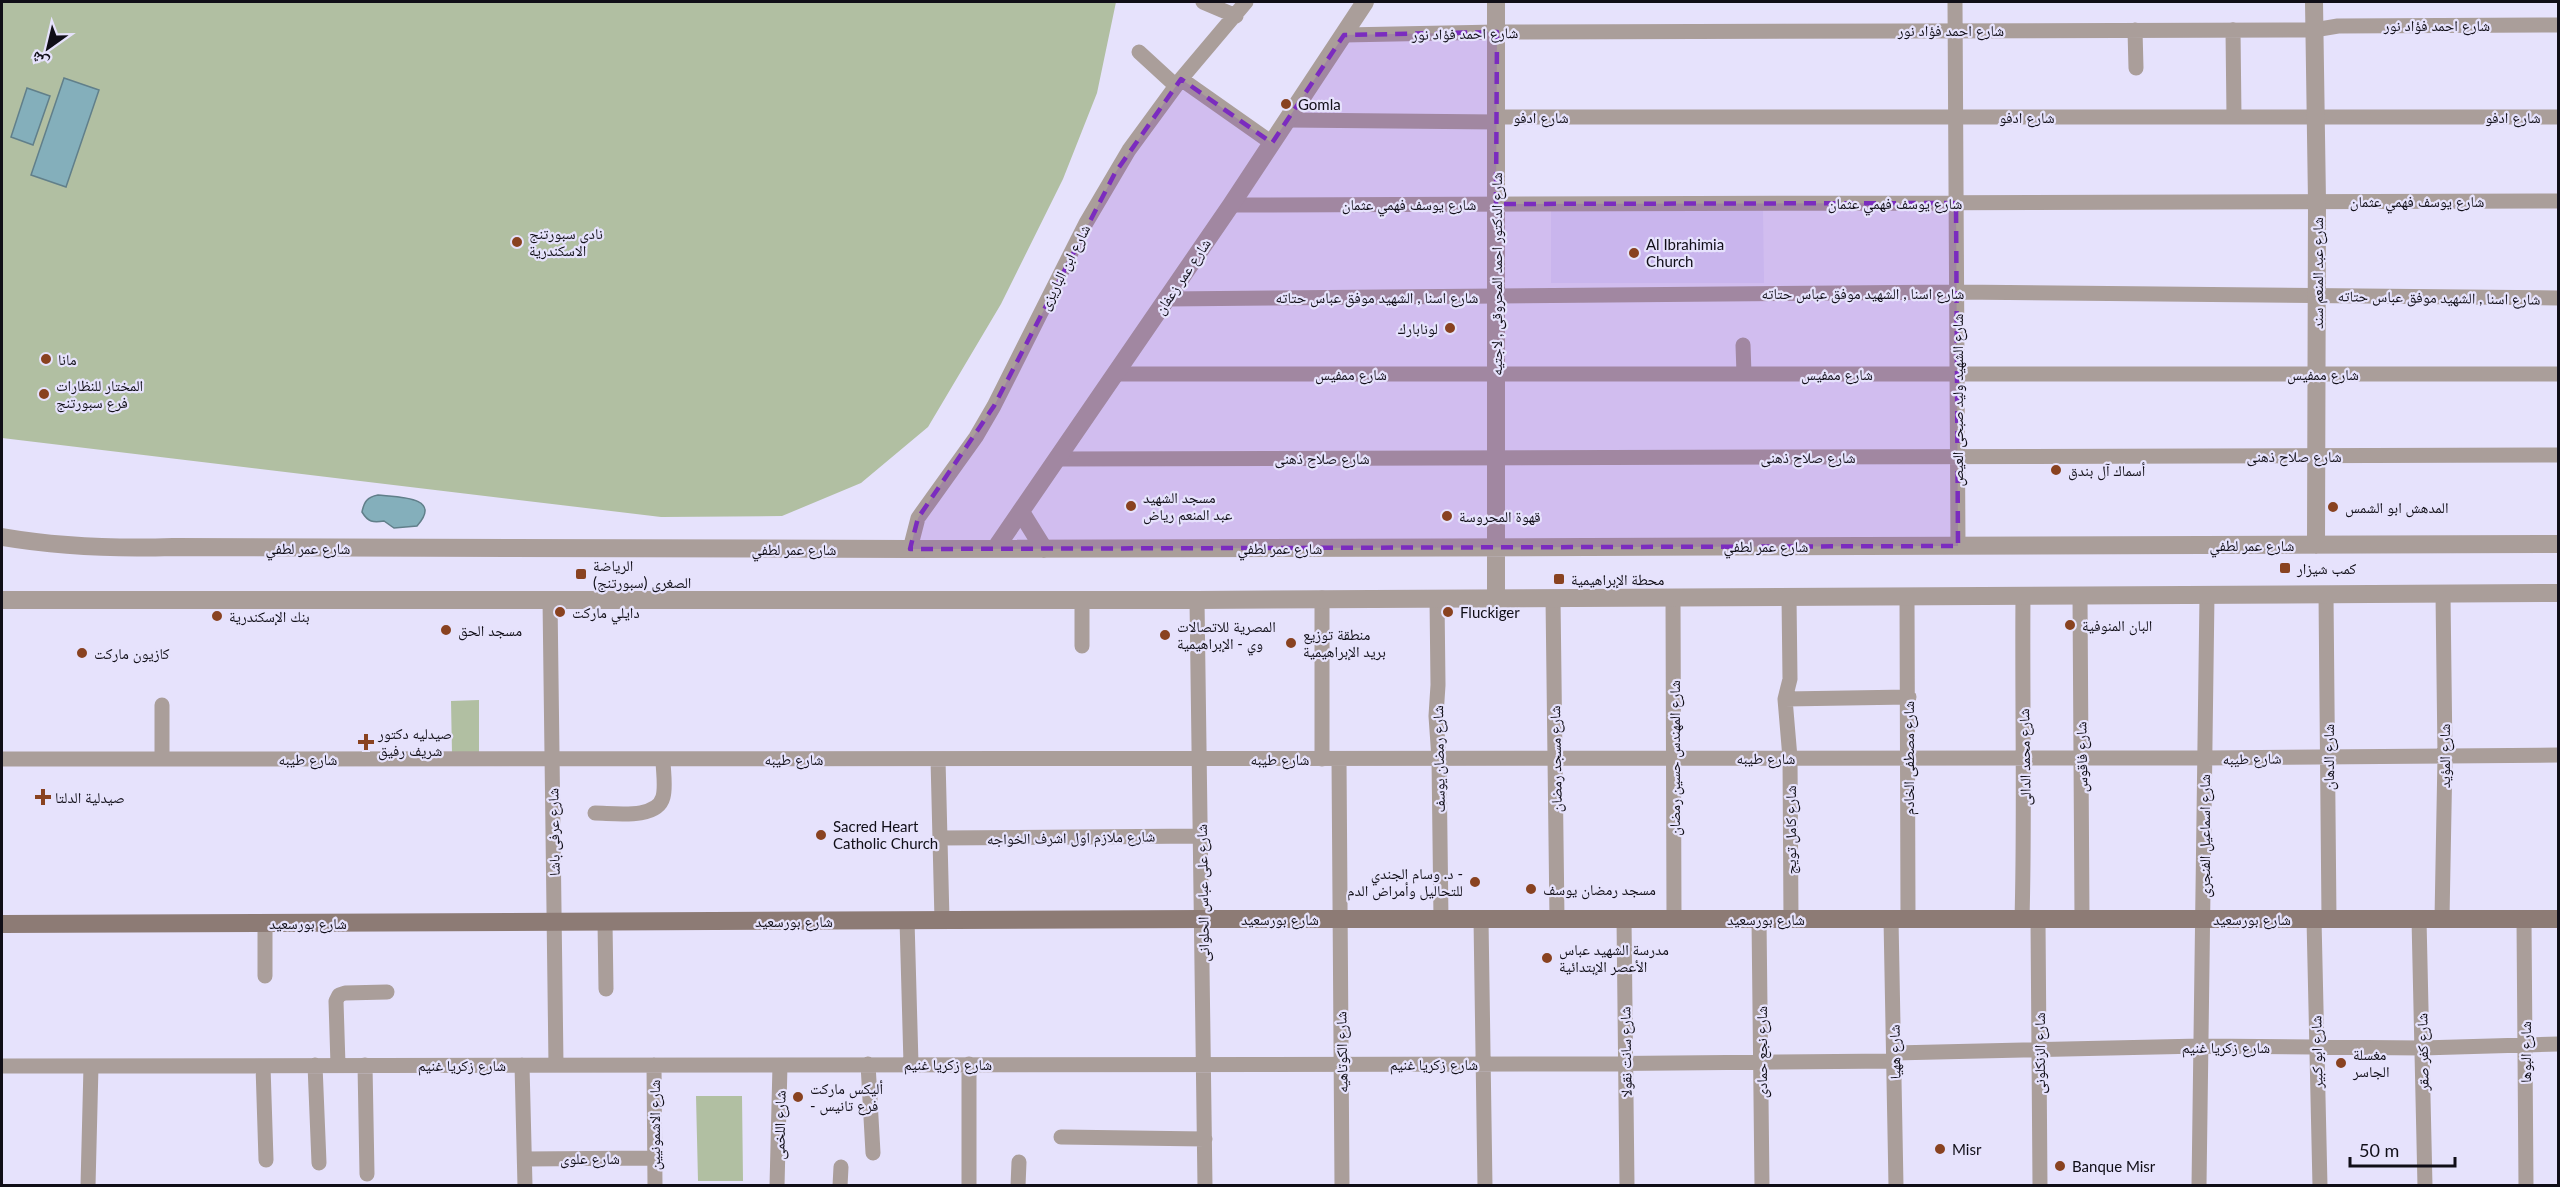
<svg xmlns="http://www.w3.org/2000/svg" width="2560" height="1187" font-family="Lato,'Noto Naskh Arabic',sans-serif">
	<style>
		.built { fill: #dcd7f9 }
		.pitch { fill: #b1bfa2 }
		.water { fill: #84afbb; stroke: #617f8a; stroke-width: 1.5 }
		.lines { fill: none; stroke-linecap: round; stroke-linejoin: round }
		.minor { stroke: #aa9e9a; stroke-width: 15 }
		.tertiary { stroke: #aa9e9a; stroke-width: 18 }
		.secondary { stroke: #8d7b75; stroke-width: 18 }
		.marked { fill: #7b2cbf; fill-opacity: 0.2; stroke: #7b2cbf; stroke-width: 4.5; stroke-dasharray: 12 8; stroke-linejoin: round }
		.poi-dot { fill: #894220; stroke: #e6e2fc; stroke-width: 2 }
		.labels { text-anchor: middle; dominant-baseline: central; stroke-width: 4.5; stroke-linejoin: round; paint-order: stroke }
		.street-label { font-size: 15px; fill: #100e17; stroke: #e6e2fc }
		.poi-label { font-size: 15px; fill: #100e17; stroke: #e6e2fc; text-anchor: start }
	</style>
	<rect width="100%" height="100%" fill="#e6e2fc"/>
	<path class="built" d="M1551,209H1763L1764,283H1551Z"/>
	<path class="pitch" d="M2,2H1116L1097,93L1063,179L1001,304L928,427L861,483L782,516L661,517L2,438Z
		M479,700V753L452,754L451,701Z
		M696,1096H742L743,1181H698Z"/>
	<path class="water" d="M64,78L99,90L66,187L31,175Z
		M27,88L50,96L33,145L11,137Z
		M378,495C396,497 444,496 417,526L394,528L384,521C373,523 368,522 362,512C364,502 367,497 378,495Z"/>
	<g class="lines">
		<path class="minor" d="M1203,2L1236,16
			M1955,2L1958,546
			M2135,30L2136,68
			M2233,30L2234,117
			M1344,35L1497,32L2314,30L2338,26L2558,25
			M1139,52L1176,86
			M1181,79L1272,143
			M1496,117H2558
			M1287,120L1497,122
			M1231,205L2558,201
			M1167,299L1956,292L2558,298
			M1743,345L1744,374
			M1116,374H2558
			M1058,459L2558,455
			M910,549L918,518L976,437L994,406L1086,223L1129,150L1181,79L1246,2
			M2326,594L2329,919
			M2080,596L2082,919
			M1789,597L1790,679L1785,699L1790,758L1791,919
			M1907,597L1908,919
			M1437,598L1438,685L1436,716L1439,759L1441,919
			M1553,598L1557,919
			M1673,598L1674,919
			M550,599L556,1065
			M1082,600V646
			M1197,600L1205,1186
			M1785,699L1909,697
			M2,759L2205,758L2558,755
			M162,759V705
			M938,759L942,920
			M1322,759V598
			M1339,759L1342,1186
			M595,813C614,813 657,820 663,797C666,786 663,771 663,759
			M940,838L1201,836
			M1481,919L1485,1186
			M1624,919L1627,1186
			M1759,919L1762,1186
			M1891,919L1896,1186
			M2022,919C2025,811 2022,704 2023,596
			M2314,919L2320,1186
			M2419,919L2425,1186
			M2442,919L2445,756L2443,594
			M2524,919L2526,1186
			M907,920L911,1064
			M2038,920L2040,1186
			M605,922L606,989
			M265,976V923
			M1894,1053L2201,1046L2422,1048L2558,1044
			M868,1064L873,1153
			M315,1065L319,1163
			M338,1065L336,1001L339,995L345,993L387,992
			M365,1065L367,1174
			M522,1065L525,1186
			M654,1065L655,1186
			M2,1066L1567,1064L1894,1061
			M263,1066L266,1160
			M1061,1137L1205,1139
			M525,1159L655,1158
			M88,1186L91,1066
			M777,1186L780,1065
			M840,1186L841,1167
			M969,1186V1064
			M1018,1186L1019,1162
			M2199,1186L2207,595"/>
		<path class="tertiary" d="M2314,2L2317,202L2316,545
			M1021,512L1044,549
			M2,537C61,547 113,549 173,547L910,549L2558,544
			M995,549L1231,205L1365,2
			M1496,598V2
			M2,600H1197L2558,593"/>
		<path class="secondary" d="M2,924L1202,919H2558"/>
	</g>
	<path class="marked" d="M1497,32L1496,204L1956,203L1958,546L910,549L918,518L994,406L1115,173L1181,79L1272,143L1344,35Z"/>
	<g class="poi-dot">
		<circle cx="1286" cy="104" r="6"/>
		<circle cx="517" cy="242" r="6"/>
		<circle cx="1634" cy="253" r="6"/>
		<circle cx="1450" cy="328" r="6"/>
		<circle cx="46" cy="359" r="6"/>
		<circle cx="44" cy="394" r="6"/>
		<circle cx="2056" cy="470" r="6"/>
		<circle cx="1131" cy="506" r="6"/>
		<circle cx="2333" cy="507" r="6"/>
		<circle cx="1447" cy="516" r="6"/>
		<rect x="2279" y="562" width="12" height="12" rx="3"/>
		<rect x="575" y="568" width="12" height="12" rx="3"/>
		<rect x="1553" y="573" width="12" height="12" rx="3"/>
		<circle cx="560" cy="612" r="6"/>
		<circle cx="1448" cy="612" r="6"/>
		<circle cx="217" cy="616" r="6"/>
		<circle cx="2070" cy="625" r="6"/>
		<circle cx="446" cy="630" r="6"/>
		<circle cx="1165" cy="635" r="6"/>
		<circle cx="1291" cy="643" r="6"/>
		<circle cx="82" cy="653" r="6"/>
		<path d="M363 733h6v6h6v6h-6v6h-6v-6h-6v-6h6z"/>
		<path d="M40 788h6v6h6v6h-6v6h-6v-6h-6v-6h6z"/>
		<circle cx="821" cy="835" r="6"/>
		<circle cx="1475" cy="882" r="6"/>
		<circle cx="1531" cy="889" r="6"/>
		<circle cx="1547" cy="958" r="6"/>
		<circle cx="2341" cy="1063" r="6"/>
		<circle cx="798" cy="1097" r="6"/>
		<circle cx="1940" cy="1149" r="6"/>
		<circle cx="2060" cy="1166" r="6"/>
	</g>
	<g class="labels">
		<g class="street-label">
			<text x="2437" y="25">شارع احمد فؤاد نور</text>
			<text x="1951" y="30">شارع احمد فؤاد نور</text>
			<text transform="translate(1465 33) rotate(-1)">شارع احمد فؤاد نور</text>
			<text x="1541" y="117">شارع ادفو</text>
			<text x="2027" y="117">شارع ادفو</text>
			<text x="2513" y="117">شارع ادفو</text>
			<text x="2417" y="201">شارع يوسف فهمي عثمان</text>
			<text x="1895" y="203">شارع يوسف فهمي عثمان</text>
			<text x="1409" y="204">شارع يوسف فهمي عثمان</text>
			<text transform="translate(1064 267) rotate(-63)">شارع ابن الباريزى</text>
			<text transform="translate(2317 273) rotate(-90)">شارع عبد المنعم سند</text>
			<text transform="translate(1496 274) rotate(-90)">شارع الدكتور احمد المحروقى , لاجتيه</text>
			<text transform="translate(1182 276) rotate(-56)">شارع عمر زعفان</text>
			<text x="1863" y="293">شارع اسنا , الشهيد موفق عباس حتاته</text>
			<text x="1377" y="297">شارع اسنا , الشهيد موفق عباس حتاته</text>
			<text transform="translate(2439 297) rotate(1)">شارع اسنا , الشهيد موفق عباس حتاته</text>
			<text x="1351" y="374">شارع ممفيس</text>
			<text x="1837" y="374">شارع ممفيس</text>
			<text x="2323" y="374">شارع ممفيس</text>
			<text transform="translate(1957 400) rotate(-90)">شارع الشهيد وليد صبحى العيص</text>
			<text x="2294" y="456">شارع صلاح ذهنى</text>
			<text x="1808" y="457">شارع صلاح ذهنى</text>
			<text x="1322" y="458">شارع صلاح ذهنى</text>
			<text x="2252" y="545">شارع عمر لطفي</text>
			<text x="1766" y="546">شارع عمر لطفي</text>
			<text x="308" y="548">شارع عمر لطفي</text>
			<text x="1280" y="548">شارع عمر لطفي</text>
			<text x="794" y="549">شارع عمر لطفي</text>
			<text transform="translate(2444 756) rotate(-90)">شارع المؤيد</text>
			<text transform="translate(2024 757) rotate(-91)">شارع محمد الدالى</text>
			<text transform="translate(2081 757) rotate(-91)">شارع فاقوس</text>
			<text transform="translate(2328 757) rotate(-90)">شارع الدهان</text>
			<text transform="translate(1674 758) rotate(-90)">شارع المهندس حسين رمضان</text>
			<text x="1766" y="758">شارع طيبه</text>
			<text transform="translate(1908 758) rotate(-90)">شارع مصطفى الخادم</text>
			<text transform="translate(2252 758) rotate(-1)">شارع طيبه</text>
			<text x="308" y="759">شارع طيبه</text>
			<text x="794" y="759">شارع طيبه</text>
			<text x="1280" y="759">شارع طيبه</text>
			<text transform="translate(1438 759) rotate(-91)">شارع رمضان يوسف</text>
			<text transform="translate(1555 759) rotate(-91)">شارع مسجد رمضان</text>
			<text transform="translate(1790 830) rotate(-90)">شارع كامل تويج</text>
			<text transform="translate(553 832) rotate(-91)">شارع عرفى باشا</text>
			<text transform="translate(2204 836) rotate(-90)">شارع اسماعيل الفنجرى</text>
			<text transform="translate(1071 837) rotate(-1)">شارع ملازم اول اشرف الخواجه</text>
			<text transform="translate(1202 893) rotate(-91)">شارع على عباس الحلوانى</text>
			<text x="1280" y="919">شارع بورسعيد</text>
			<text x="1766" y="919">شارع بورسعيد</text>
			<text x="2252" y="919">شارع بورسعيد</text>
			<text x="794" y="921">شارع بورسعيد</text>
			<text x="308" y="923">شارع بورسعيد</text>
			<text x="2226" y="1047">شارع زكريا غنيم</text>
			<text transform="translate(1341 1052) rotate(-91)">شارع الكوتاهيه</text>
			<text transform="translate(1625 1052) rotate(-91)">شارع سانت نقولا</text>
			<text transform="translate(1761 1052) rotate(-90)">شارع نجع حمادى</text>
			<text transform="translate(1894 1052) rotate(-91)">شارع ههيا</text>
			<text transform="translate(2316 1052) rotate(-91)">شارع ابو كبير</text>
			<text transform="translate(2422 1052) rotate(-91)">شارع كفر صقر</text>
			<text transform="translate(2525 1052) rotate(-90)">شارع البوها</text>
			<text transform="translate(2039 1053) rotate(-90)">شارع الزنكلونى</text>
			<text x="948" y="1064">شارع زكريا غنيم</text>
			<text x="1434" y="1064">شارع زكريا غنيم</text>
			<text x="462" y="1065">شارع زكريا غنيم</text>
			<text transform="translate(654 1125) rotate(-90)">شارع الاشمونيين</text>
			<text transform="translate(779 1125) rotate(-89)">شارع اللخمى</text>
			<text x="590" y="1158">شارع علوى</text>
		</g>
		<g class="poi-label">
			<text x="1298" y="104">Gomla</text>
			<text x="529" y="233">نادي سبورتنج<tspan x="529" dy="17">الاسكندرية</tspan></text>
			<text x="1646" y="244">Al Ibrahimia<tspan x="1646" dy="17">Church</tspan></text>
			<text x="1438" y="328" text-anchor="end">لونابارك</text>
			<text x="58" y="359">مانا</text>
			<text x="56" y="385">المختار للنظارات<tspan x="56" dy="17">فرع سبورتنج</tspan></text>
			<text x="2068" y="470">أسماك آل بندق</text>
			<text x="1143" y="497">مسجد الشهيد<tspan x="1143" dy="17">عبد المنعم رياض</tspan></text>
			<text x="2345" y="507">المدهش ابو الشمس</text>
			<text x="1459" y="516">قهوة المحروسة</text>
			<text x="593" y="565">الرياضة<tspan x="593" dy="17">(سبورتنج) الصغرى</tspan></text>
			<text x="2297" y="568">كمب شيزار</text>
			<text x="1571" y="579">محطة الإبراهيمية</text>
			<text x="572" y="612">دايلي ماركت</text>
			<text x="1460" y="612">Fluckiger</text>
			<text x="229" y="616">بنك الإسكندرية</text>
			<text x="2082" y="625">البان المنوفية</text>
			<text x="1177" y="626">المصرية للاتصالات<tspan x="1177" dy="17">وي - الإبراهيمية</tspan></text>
			<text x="458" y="630">مسجد الحق</text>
			<text x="1303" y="634">منطقة توزيع<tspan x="1303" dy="17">بريد الإبراهيمية</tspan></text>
			<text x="94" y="653">كازيون ماركت</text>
			<text x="378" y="733">صيدليه دكتور<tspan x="378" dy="17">شريف رفيق</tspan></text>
			<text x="55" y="797">صيدلية الدلتا</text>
			<text x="833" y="826">Sacred Heart<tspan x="833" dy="17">Catholic Church</tspan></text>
			<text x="1463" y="873" text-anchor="end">د. وسام الجندي -<tspan x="1463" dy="17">للتحاليل وأمراض الدم</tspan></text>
			<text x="1543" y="889">مسجد رمضان يوسف</text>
			<text x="1559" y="949">مدرسة الشهيد عباس<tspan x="1559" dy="17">الأعصر الإبتدائية</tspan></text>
			<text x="2353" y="1054">مغسلة<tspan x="2353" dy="17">الجاسر</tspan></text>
			<text x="810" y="1088">أليكس ماركت<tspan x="810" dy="17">- فرع تانيس</tspan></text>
			<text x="1952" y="1149">Misr</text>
			<text x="2072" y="1166">Banque Misr</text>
		</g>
	</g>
	<rect width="2560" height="1187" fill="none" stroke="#100e17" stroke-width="6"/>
	<g transform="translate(48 48) rotate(214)" stroke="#e6e2fc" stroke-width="4.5" paint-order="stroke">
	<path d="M0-4.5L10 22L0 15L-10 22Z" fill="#100e17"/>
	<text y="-9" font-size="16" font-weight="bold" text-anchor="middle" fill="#100e17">ش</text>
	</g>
	<path d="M2350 1157v9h105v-9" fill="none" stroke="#100e17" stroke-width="3"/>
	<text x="2359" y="1157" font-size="18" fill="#100e17" stroke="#e6e2fc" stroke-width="4.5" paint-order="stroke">50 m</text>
</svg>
